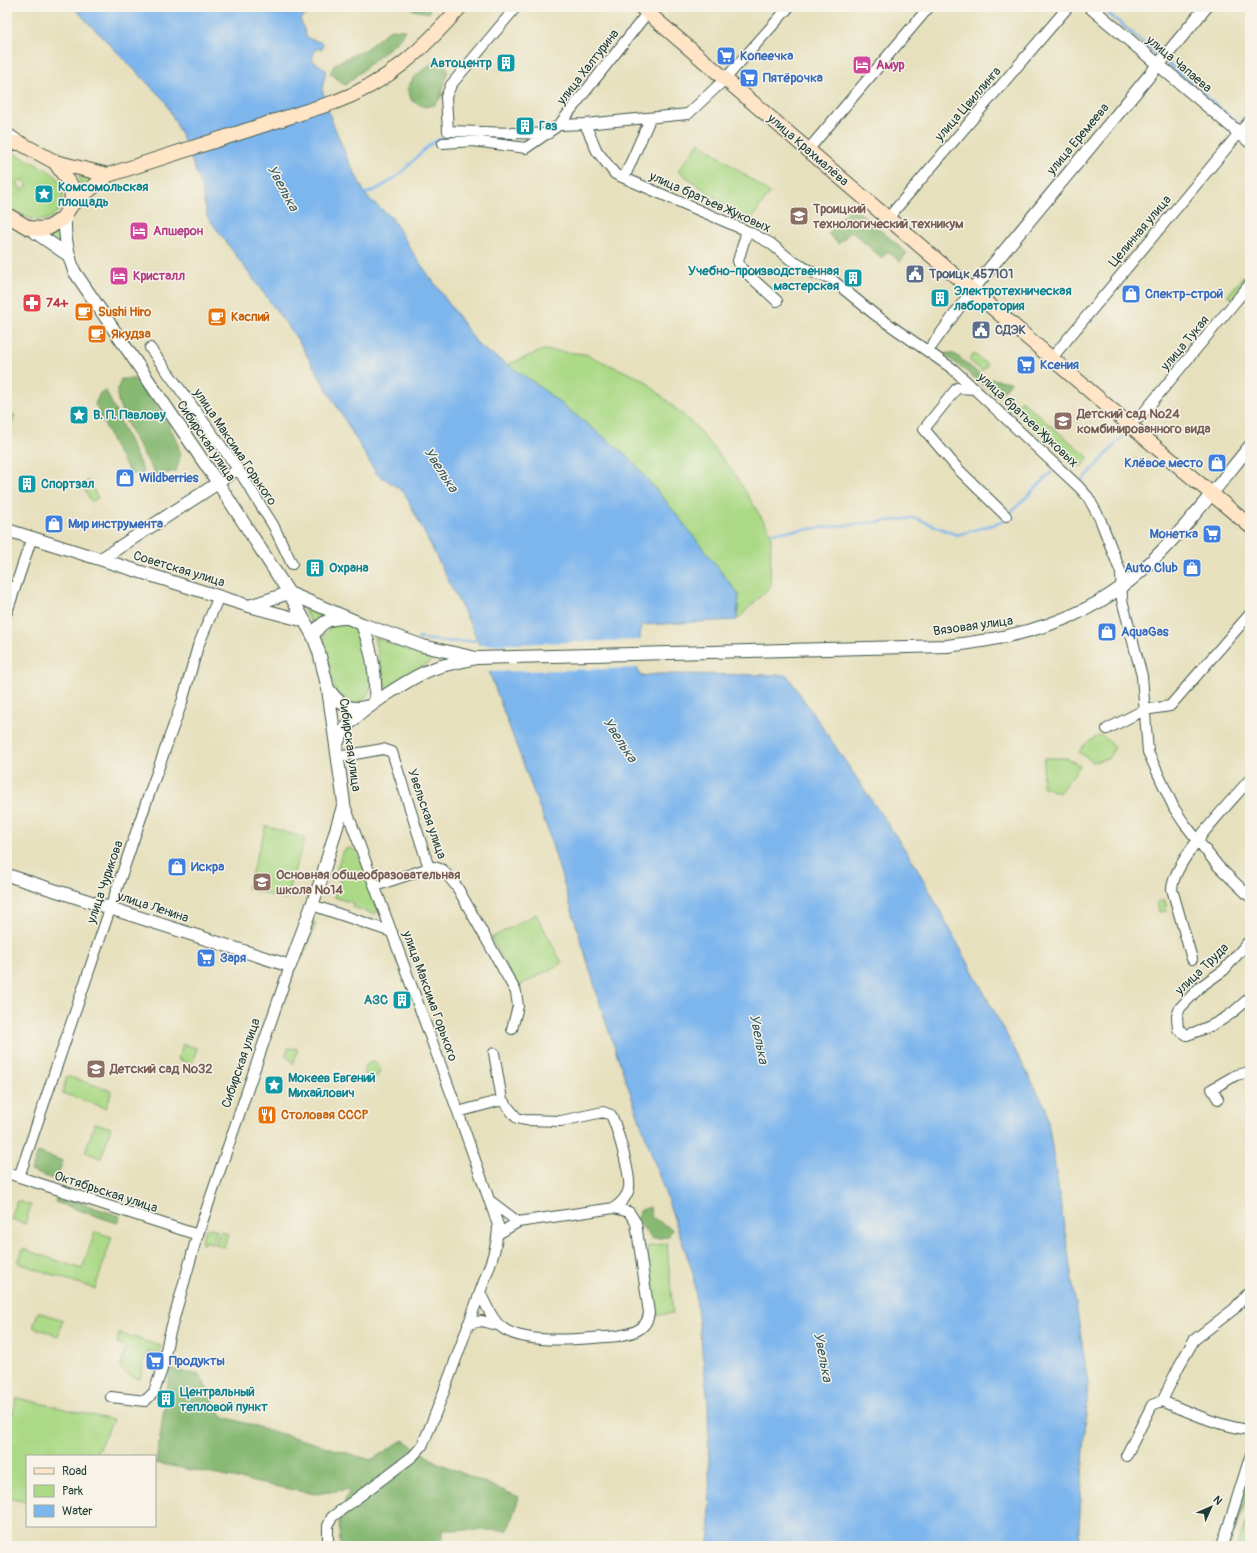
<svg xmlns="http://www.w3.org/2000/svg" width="1257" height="1553" font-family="Pangolin,sans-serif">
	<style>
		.green { fill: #abd986; stroke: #658b5d; fill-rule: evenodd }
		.forest { fill: #88b973; stroke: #547b54 }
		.water { fill: #7db5ed; stroke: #4e7990 }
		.pier { fill: #e6e0bd }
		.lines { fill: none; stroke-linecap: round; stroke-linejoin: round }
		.stream { stroke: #7db5ed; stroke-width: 2.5 }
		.minor-casing { stroke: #3d5549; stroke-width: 12 }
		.tertiary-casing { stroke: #3d5549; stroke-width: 14 }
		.secondary-casing { stroke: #3d5549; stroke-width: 16 }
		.minor { stroke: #fff; stroke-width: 10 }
		.tertiary { stroke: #fff; stroke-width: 12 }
		.secondary { stroke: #ffe4c6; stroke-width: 14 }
		.labels { text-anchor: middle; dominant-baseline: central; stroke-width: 3; stroke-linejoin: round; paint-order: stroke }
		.shop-label { font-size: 13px; font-weight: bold; fill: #366cbe; stroke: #f7f3e8; text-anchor: start }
		.culture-label { font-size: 13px; font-weight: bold; fill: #0d838f; stroke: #f7f3e8; text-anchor: start }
		.street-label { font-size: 13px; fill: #1f3d34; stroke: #f7f3e8 }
		.hotel-label { font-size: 13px; font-weight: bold; fill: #b23c85; stroke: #f7f3e8; text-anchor: start }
		.education-label { font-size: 13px; font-weight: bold; fill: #785e54; stroke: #f7f3e8; text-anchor: start }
		.service-label { font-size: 13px; font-weight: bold; fill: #4e5e75; stroke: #f7f3e8; text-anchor: start }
		.health-label { font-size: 13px; font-weight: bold; fill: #be3a42; stroke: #f7f3e8; text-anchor: start }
		.food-label { font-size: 13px; font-weight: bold; fill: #c56008; stroke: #f7f3e8; text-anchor: start }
		.water-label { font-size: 14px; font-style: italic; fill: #365b62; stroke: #f7f3e8 }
	</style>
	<rect width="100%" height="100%" fill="#f7f3e8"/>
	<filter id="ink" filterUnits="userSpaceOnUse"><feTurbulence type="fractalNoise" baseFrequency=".025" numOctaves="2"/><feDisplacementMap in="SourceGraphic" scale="8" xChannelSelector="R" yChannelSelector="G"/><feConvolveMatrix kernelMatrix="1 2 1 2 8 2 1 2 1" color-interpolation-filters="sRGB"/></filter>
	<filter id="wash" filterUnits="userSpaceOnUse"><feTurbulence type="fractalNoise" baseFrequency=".012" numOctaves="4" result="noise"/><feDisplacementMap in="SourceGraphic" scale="16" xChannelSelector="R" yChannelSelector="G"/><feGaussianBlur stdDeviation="0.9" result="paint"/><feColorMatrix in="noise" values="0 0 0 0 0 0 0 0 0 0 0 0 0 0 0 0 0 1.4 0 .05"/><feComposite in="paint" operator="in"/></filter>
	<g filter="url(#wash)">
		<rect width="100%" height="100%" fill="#e6e0bd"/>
		<path class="green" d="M699,142L770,193L749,222L678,171Z
			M7,152C17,153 26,159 35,164C42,168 53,172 58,179C70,194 59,223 38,220C26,219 17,212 7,206ZM23,179L28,185L22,190L17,184Z
			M78,175L92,179L83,189Z
			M63,226L64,249L43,237L54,233Z
			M1243,277L1246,279L1231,298L1227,296Z
			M543,350L585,354L644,380L695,426L732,470L771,533L770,587L737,620L739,595L677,515L629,457L532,381L507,365Z
			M974,354L988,365L982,371L969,360Z
			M1021,400L1089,458L1081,467L1013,410Z
			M7,413L15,415L7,438Z
			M88,480L98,498L91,502L82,484Z
			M306,605L322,617L314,628L302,606Z
			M332,624H350C366,638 367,667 371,688C368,696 364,700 355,704L336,695L323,638Z
			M374,637L433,660L387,690Z
			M1102,735L1115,747L1108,759L1093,762L1079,752C1085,743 1091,738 1102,735Z
			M1044,758H1067L1080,766L1059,793L1042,786Z
			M266,826L305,838L285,900L247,888Z
			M350,848L357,851L379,906L377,912L374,914L352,907L353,903L334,897L342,875L336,872L343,850Z
			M1165,900L1167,911L1159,912L1157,902Z
			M536,914L562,963L517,987L491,938Z
			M312,921L316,923L303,958L299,957Z
			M183,1044L197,1048L192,1064L178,1059Z
			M288,1048L298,1049L293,1064L286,1055Z
			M364 1070a8 8 0 1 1 16 0a8 8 0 1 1-16 0Z
			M67,1076L112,1091L106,1108L62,1093Z
			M95,1123L111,1128L101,1158L85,1152Z
			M17,1201L31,1205L25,1224L11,1219Z
			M211,1228L217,1230L213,1244L205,1241L203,1245L201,1241L205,1230Z
			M220,1231L228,1234L224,1247L215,1245Z
			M95,1232L112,1237L95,1289L18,1263L23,1249L82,1269Z
			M667,1243L673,1313L652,1316L647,1247Z
			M38,1312L63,1320L58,1336L33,1327Z
			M119,1333L161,1346L159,1354L147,1351L140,1379L126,1374L120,1368L126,1346L117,1343Z
			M17,1398L113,1420L95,1456H27V1502L7,1498V1433Z
			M1250,1512V1546H1237Z"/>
		<path class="forest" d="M410,7H430L429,13L414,10Z
			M391,29L405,30L400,39L345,85L330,73L335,64L367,48Z
			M434,61L442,62L448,69L441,97L435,105L425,107L412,101L407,89L414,77Z
			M852,206L907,253L900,262L888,251L882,258L851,231L839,244L828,234Z
			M950,353L956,355L984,378L1011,382L999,397L944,354Z
			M121,379H134C149,391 179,435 180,455C180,460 177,466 176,471L156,475C146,459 115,408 117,391C118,387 120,383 121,379Z
			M106,391L142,468L143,475L131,474L116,450L95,404L100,393Z
			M38,1152L63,1161L56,1180L31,1171Z
			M57,1195L120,1216L117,1223L55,1202Z
			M650,1207L651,1217L672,1229L668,1237L652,1239L637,1220L639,1211Z
			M170,1369L200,1375L221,1416L371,1460L403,1440L436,1462L519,1497L508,1530H442V1546H340L339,1515L350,1489L315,1494L156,1463Z
			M1250,1474V1488L1230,1546H1225Z"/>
		<path class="water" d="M73,7H312L313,11L300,19L307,38L323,43L322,49H315L312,60L326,70L322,89L330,116L347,158L367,197L392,218L415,256L479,346L532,381L629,457L677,515L739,595L737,620L641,625L638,670L640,676L659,674L787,675L916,866L1046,1108L1088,1383L1078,1546H707L710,1537L708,1402L693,1273L605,1020L547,828L475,634L404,492L376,473L298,340L207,216L201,185L182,136L165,101Z"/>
		<path class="pier" d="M641,640L640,668L487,672L477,645Z"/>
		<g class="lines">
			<path class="stream" d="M1101,7L1160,57
				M1165,61L1242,127
				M363,194C377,192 399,176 409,165C421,154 431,138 448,138
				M1130,417L1154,437
				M1247,461L1250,458
				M1083,480L1124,435
				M1008,515L1052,472
				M771,533L915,518L957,535L1002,522L1005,519
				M419,640V638C438,642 459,643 479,640"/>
		</g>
	</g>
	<g filter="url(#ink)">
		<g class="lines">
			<g class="minor-casing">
				<path id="minor" d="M516,7L451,85L446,97L448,131L548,134
					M585,124L688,114L725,79L789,7
					M559,125L652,7
					M443,143L473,141L526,148L559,125L585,124L597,151L615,174L747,231L770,243L791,260L816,274L830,278L874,314L953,369L1079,487L1088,497L1100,519L1121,573L1122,600L1142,676L1148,752L1174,808L1184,823L1218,866L1250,897
					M808,150L929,7
					M624,178L650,119
					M888,218L1068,7
					M747,231L738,261L741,268L777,301
					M150,348L238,469L273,525L292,564
					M928,351L972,290
					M1051,359L1250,120
					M976,389L957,388L924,429L958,469L1006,516
					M1139,418L1250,284
					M218,483L238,469
					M7,612L32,537
					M1107,729L1144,710L1170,706L1250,614
					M338,757L383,749L392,752L429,868L434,867L443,870L457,887L516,992L518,1006L512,1029
					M375,886L429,868
					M312,905L392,932
					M1250,940L1224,970L1200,987L1180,1008L1177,1016L1178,1029L1187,1035C1214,1026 1229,1018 1250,997
					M1192,959L1172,889C1174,859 1230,803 1250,779
					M1218,1099L1212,1089L1236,1075L1250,1072
					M458,1112L502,1100
					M7,1173L198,1235
					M19,1177L146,803L182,702L198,646L219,596
					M489,1200L518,1222L614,1208
					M498,1234L518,1222
					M480,1292C485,1303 491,1318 500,1326C523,1347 589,1338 618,1336C633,1333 647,1330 649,1313L636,1223L629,1212L614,1208C622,1202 627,1197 629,1188C631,1175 617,1127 611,1115L603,1112L561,1121L525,1120L517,1118L502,1100L494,1053
					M468,1324L482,1321L500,1326
					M111,1397L145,1401L154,1392L162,1369L169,1336L196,1240L290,966
					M1162,1401C1191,1413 1219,1426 1250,1430
					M1126,1456L1152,1405L1162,1401L1179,1366L1194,1340L1234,1309L1250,1291
					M328,1546V1526L332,1517L413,1456L422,1446C443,1398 460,1347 478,1298C486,1274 498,1250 498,1225L458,1112L344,803
					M1222,1546L1250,1457"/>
			</g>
			<g class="tertiary-casing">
				<path id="tertiary" d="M1090,7L1250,142
					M7,134L20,143
					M29,228L68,255
					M972,290L1206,7
					M7,530L249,606L305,621
					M101,559L218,483
					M249,606L289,593L362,624L423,646L472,657
					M362,624C372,650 377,675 375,703
					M313,636C321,621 330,618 346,618
					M329,690C340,705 351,712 369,706
					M337,744C339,739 341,734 344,730C358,711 415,674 438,667C450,663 464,661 477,658L947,646C1016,638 1086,621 1140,572C1181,535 1215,489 1250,446
					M7,875L290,966L321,880L344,803L328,689L319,652L313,636L289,593L218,483L74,271C67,252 64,236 65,216"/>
			</g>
			<g class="secondary-casing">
				<path id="secondary" d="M641,7L1132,427L1250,526
					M7,143H20L55,162L108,175
					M55,162L71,185L72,204
					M7,215L29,228L41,229L50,227L62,219L72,204L108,175L335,102C389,82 423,49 460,7"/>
			</g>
			<use href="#minor" class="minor"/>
			<use href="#tertiary" class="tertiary"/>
			<use href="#secondary" class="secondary"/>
		</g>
	</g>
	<defs>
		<g id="supermarket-square" transform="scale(1)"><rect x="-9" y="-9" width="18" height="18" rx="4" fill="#3f7fe0" stroke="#f7f3e8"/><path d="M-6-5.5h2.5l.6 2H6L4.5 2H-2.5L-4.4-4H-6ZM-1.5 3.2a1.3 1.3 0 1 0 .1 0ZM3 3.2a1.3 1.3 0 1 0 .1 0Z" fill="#fff"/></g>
		<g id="building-square" transform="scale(1)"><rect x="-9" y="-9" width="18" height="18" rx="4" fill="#0f9aa8" stroke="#f7f3e8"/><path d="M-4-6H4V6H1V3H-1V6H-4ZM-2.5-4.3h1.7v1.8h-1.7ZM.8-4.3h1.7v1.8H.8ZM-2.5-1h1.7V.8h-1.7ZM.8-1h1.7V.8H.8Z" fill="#fff"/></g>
		<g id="hotel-square" transform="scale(1)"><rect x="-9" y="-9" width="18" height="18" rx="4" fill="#d1479c" stroke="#f7f3e8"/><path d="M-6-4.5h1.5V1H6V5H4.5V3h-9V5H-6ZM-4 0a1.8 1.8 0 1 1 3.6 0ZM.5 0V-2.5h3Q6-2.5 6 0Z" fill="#fff"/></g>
		<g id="sight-square" transform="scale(1)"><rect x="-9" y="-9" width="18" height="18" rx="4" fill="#0f9aa8" stroke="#f7f3e8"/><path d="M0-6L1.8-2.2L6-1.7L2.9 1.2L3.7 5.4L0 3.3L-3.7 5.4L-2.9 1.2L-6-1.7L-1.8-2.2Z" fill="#fff"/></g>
		<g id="university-square" transform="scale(1)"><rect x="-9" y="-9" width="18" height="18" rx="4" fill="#8d6e63" stroke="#f7f3e8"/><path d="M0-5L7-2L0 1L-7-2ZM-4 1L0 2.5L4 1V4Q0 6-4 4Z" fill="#fff"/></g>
		<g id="civic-square" transform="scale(1)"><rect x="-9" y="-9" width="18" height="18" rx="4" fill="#5c6f8a" stroke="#f7f3e8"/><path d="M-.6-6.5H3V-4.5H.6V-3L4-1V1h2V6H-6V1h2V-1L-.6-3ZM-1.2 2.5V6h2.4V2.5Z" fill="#fff"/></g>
		<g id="shop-square" transform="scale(1)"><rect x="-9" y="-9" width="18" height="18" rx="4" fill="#3f7fe0" stroke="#f7f3e8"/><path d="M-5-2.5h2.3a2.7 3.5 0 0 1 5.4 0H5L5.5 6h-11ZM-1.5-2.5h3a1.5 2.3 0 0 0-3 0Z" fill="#fff"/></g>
		<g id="pharmacy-square" transform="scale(1)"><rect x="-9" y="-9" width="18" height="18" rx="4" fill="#e0444e" stroke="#f7f3e8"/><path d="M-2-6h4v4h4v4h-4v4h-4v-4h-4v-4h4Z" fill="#fff"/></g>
		<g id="cafe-square" transform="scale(1)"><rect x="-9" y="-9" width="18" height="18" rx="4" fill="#e8710a" stroke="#f7f3e8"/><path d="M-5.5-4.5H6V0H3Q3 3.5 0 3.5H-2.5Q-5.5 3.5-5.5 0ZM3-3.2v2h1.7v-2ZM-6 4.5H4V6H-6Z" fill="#fff"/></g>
		<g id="school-square" transform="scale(1)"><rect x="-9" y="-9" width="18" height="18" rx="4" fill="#8d6e63" stroke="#f7f3e8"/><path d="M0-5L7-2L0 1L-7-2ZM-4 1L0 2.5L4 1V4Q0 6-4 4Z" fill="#fff"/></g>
		<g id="restaurant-square" transform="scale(1)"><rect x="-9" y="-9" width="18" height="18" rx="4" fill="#e8710a" stroke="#f7f3e8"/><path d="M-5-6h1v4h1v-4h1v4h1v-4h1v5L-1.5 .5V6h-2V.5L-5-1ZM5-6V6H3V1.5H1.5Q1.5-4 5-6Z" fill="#fff"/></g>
	</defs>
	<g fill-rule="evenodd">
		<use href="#supermarket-square" x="726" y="56"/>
		<use href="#building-square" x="506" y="63"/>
		<use href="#hotel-square" x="862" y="65"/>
		<use href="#supermarket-square" x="749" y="78"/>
		<use href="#building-square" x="525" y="126"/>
		<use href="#sight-square" x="44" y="194"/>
		<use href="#university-square" x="799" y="216"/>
		<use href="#hotel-square" x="139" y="231"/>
		<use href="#civic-square" x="915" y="274"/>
		<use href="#hotel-square" x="119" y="276"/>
		<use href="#building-square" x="853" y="278"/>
		<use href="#shop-square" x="1131" y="294"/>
		<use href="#building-square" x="940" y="298"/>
		<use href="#pharmacy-square" x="32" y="303"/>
		<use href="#cafe-square" x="84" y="312"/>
		<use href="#cafe-square" x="217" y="317"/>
		<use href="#civic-square" x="981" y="330"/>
		<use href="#cafe-square" x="97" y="334"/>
		<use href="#supermarket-square" x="1026" y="365"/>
		<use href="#sight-square" x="79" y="415"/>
		<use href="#school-square" x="1063" y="421"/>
		<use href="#shop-square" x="1217" y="463"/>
		<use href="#shop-square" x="125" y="478"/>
		<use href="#building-square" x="27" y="484"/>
		<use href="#shop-square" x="54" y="524"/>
		<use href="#supermarket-square" x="1212" y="534"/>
		<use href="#building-square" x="315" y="568"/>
		<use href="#shop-square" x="1192" y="568"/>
		<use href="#shop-square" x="1107" y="632"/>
		<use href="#shop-square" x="177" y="867"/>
		<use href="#school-square" x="262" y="882"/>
		<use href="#supermarket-square" x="206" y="958"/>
		<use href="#building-square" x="402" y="1000"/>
		<use href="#school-square" x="96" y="1069"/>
		<use href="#sight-square" x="274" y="1085"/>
		<use href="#restaurant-square" x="267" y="1115"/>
		<use href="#supermarket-square" x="155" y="1361"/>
		<use href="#building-square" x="166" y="1399"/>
	</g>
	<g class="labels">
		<g class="shop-label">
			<text x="740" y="56">Копеечка</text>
			<text x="763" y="78">Пятёрочка</text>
			<text x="1145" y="294">Спектр-строй</text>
			<text x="1040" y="365">Ксения</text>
			<text x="1203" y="463" text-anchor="end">Клёвое место</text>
			<text x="139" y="478">Wildberries</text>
			<text x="68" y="524">Мир инструмента</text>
			<text x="1198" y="534" text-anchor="end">Монетка</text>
			<text x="1178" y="568" text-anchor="end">Auto Club</text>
			<text x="1121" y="632">AquaGas</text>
			<text x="191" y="867">Искра</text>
			<text x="220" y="958">Заря</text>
			<text x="169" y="1361">Продукты</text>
		</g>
		<g class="culture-label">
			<text x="492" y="63" text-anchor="end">Автоцентр</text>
			<text x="539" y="126">Газ</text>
			<text x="58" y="187">Комсомольская<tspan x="58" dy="15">площадь</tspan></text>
			<text x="839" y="271" text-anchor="end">Учебно-производственная<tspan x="839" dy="15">мастерская</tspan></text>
			<text x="954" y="291">Электротехническая<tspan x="954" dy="15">лаборатория</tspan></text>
			<text x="93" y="415">В. П. Павлову</text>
			<text x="41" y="484">Спортзал</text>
			<text x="329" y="568">Охрана</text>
			<text x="388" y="1000" text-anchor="end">АЗС</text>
			<text x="288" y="1078">Мокеев Евгений<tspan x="288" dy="15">Михайлович</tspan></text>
			<text x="180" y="1392">Центральный<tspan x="180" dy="15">тепловой пункт</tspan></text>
		</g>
		<g class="street-label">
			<text transform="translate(1179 64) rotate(40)">улица Чапаева</text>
			<text transform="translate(588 67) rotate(-52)">улица Халтурина</text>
			<text transform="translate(968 104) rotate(-49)">улица Цвиллинга</text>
			<text transform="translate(1078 139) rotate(-50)">улица Еремеева</text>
			<text transform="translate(808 150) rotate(41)">улица Крахмалёва</text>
			<text transform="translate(710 202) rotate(24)">улица братьев Жуковых</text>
			<text transform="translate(1140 231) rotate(-50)">Целинная улица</text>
			<text transform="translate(1185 343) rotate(-50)">улица Тукая</text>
			<text transform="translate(1028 420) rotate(43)">улица братьев Жуковых</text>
			<text transform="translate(206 441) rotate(56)">Сибирская улица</text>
			<text transform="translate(235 447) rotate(56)">улица Максима Горького</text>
			<text transform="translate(179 569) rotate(17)">Советская улица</text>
			<text transform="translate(973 626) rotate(-8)">Вязовая улица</text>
			<text transform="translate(350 745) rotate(82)">Сибирская улица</text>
			<text transform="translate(427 814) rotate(71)">Увельская улица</text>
			<text transform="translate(105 882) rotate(-71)">улица Чурикова</text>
			<text transform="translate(153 907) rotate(18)">улица Ленина</text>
			<text transform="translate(1202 969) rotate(-44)">улица Труда</text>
			<text transform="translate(430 996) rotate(70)">улица Максима Горького</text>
			<text transform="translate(241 1063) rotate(-71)">Сибирская улица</text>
			<text transform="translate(106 1192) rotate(18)">Октябрьская улица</text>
		</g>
		<g class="hotel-label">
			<text x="876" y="65">Амур</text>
			<text x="153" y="231">Апшерон</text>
			<text x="133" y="276">Кристалл</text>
		</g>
		<g class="education-label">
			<text x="813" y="209">Троицкий<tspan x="813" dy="15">технологический техникум</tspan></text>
			<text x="1077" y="414">Детский сад №24<tspan x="1077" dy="15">комбинированного вида</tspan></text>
			<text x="276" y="875">Основная общеобразовательная<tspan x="276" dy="15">школа №14</tspan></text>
			<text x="110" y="1069">Детский сад №32</text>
		</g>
		<g class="service-label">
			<text x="929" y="274">Троицк 457101</text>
			<text x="995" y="330">СДЭК</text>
		</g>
		<g class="health-label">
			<text x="46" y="303">74+</text>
		</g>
		<g class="food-label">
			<text x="98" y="312">Sushi Hiro</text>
			<text x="231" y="317">Каспий</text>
			<text x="111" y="334">Якудза</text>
			<text x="281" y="1115">Столовая СССР</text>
		</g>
		<g class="water-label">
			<text transform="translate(283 188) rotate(62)">Увелька</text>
			<text transform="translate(441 470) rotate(57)">Увелька</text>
			<text transform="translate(620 740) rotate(57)">Увелька</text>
			<text transform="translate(759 1039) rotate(79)">Увелька</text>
			<text transform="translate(823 1357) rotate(79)">Увелька</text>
		</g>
	</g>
	<rect width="1257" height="1553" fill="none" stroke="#f7f3e8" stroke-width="24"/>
	<rect x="26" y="1455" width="130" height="72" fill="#f7f3e8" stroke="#a1aaa0"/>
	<rect x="34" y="1468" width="20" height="6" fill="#ffe4c6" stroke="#a1aaa0"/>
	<text x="62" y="1475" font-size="12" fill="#1f3d34">Road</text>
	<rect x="34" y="1485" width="20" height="12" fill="#abd986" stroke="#a1aaa0"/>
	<text x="62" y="1495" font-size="12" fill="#1f3d34">Park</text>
	<rect x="34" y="1505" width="20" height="12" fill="#7db5ed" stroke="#a1aaa0"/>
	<text x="62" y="1515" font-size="12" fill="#1f3d34">Water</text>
	<g transform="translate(1211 1507) rotate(45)" stroke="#f7f3e8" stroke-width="3" paint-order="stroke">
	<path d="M0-3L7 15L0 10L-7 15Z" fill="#1f3d34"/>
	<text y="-6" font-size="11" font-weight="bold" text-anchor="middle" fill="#1f3d34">N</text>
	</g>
</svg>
